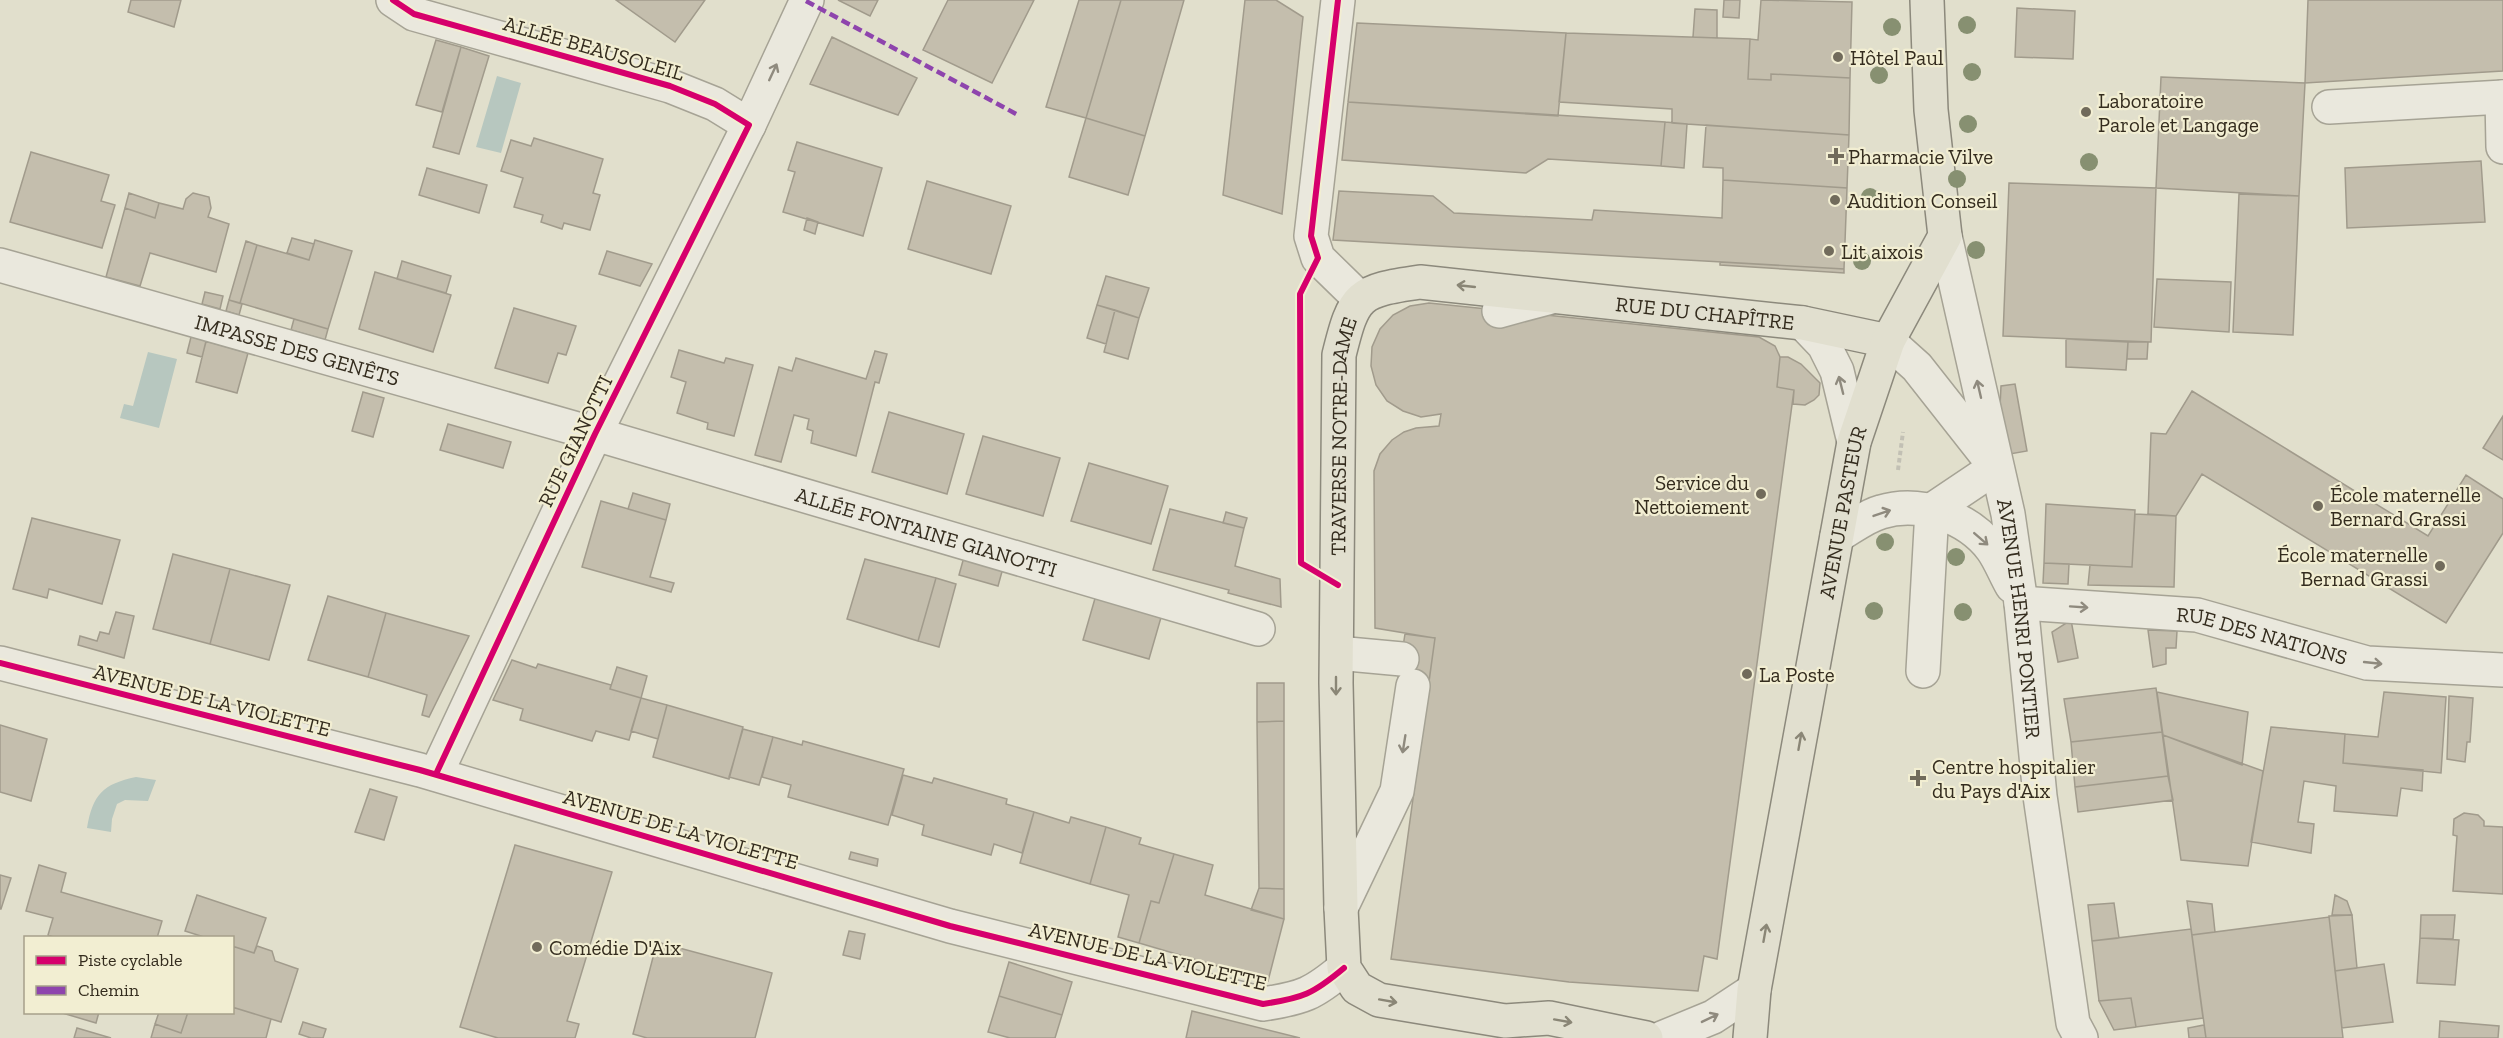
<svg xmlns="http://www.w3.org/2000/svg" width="2503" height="1038" font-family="'Zilla Slab',serif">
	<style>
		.water { fill: #b7c7bf }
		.building { fill: #c4bead; stroke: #a19b8c; stroke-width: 1.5 }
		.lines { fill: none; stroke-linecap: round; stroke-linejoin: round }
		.minor-casing { stroke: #a6a395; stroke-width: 36 }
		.major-casing { stroke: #8c897c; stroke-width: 36 }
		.path { stroke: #c2c0b4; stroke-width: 4; stroke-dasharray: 4.5 3; stroke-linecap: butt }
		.minor { stroke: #eae8dd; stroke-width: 33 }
		.major { stroke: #e1dfcf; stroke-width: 33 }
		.quiet { stroke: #8e44ad; stroke-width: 4.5; stroke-dasharray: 9 4.5; stroke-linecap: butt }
		.cycleway-casing { stroke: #f2eed2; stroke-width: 10 }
		.cycleway { stroke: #d6006c; stroke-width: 6 }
		.tree { fill: #879071 }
		.oneway { stroke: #8f8a7e }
		.oneway2 { stroke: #8a8676 }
		.poi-dot { fill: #716b5b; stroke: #f2eed2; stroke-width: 2 }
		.labels { text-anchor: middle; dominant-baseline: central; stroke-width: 4.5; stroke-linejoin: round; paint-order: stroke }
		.street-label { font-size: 21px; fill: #342c1e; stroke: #f2eed2 }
		.poi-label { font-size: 21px; fill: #342c1e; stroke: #f2eed2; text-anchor: start }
	</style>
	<rect width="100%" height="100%" fill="#e1dfcc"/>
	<path class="water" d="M497,76L521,83L501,153L476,147Z
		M148,352L177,359L159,428L120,418L124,404L133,406Z
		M136,777L156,780L148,801L125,800L117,804L112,819L111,832L87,828C93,794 103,784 136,777Z"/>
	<path class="building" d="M131,0H181L174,27L128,12Z
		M616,0H705L675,42Z
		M838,0H878L870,16Z
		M948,0H1034L992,83L923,50Z
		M1079,0H1121L1086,118L1046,107Z
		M1121,0H1184L1145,136L1086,118Z
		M1245,0H1276L1303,17L1282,214L1223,195Z
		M1724,0H1740L1739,18L1723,17Z
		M1761,0L1852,2L1850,78L1771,74V80L1748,79L1750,39L1758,40Z
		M2308,0H2503V71L2305,83Z
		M2017,8L2075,11L2073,59L2015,57Z
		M1695,9L1717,10V38L1693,37Z
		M1357,23L1566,33L1558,116L1348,102Z
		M1566,33L1750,39L1748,79L1771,80V74L1850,78L1849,135L1672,123V109L1559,102Z
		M832,37L917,78L898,115L810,84Z
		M436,40L461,47L442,112L416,105Z
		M461,47L489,56L459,154L433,147Z
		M2161,77L2305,83L2299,196L2156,188Z
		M1348,102L1665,122L1661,166L1548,159L1526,173L1342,160Z
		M1086,118L1145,136L1128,195L1069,177Z
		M1665,122L1687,124L1684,168L1661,166Z
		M1706,125L1849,135L1847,188L1723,180V168L1703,167Z
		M534,138L603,159L593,193L600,195L590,230L564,223L562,229L541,222L543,215L514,207L523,178L501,171L511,140L531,146Z
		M797,142L882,168L863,236L783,212L795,172L788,170Z
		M31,152L109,175L101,201L115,205L102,248L10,222Z
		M2481,161L2485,222L2347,228L2345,168Z
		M427,168L487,185L479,213L419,195Z
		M1723,180L1847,188L1844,269L1333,240L1339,191L1433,196L1454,213L1592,220L1594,210L1722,218Z
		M927,181L1011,206L991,274L908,249Z
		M2009,183L2156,188L2151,342L2003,336Z
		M129,193L159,203L155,218L125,208Z
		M193,193L209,197L211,208L208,217L229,224L216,272L150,253L140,286L106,277L125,208L155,218L159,203L183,209L186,199Z
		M2239,194L2299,196L2293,335L2233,332Z
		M807,218L818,222L815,234L804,230Z
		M292,238L314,244L309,260L287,253Z
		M315,240L352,251L328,329L240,303L257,245L309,260Z
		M246,241L257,245L240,303L229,300Z
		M607,251L652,264L640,286L599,274Z
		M402,261L451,276L446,293L397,279Z
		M1720,262L1844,269V273L1720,265Z
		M375,272L451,295L433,352L359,329Z
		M1106,276L1149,288L1139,318L1097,305Z
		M2157,279L2231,282L2229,332L2154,327Z
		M205,292L223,296L220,309L202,304Z
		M229,300L242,304L239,315L226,311Z
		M1429,303L1759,337L1775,346L1780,357L1777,387L1794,390L1717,959L1704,956L1698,991L1569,982L1391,959L1435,638L1375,628L1374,471L1380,454L1392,440L1404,432L1416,428L1439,426L1441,414L1421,417L1403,411L1387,401L1376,385L1371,366L1372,347L1380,329L1393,315L1410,306Z
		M1097,305L1115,310L1106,344L1087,338Z
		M514,308L576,326L566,355L558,353L548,383L495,368Z
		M1115,310L1139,318L1128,359L1104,352Z
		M294,319L328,329L325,340L291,330Z
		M192,333L207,338L202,357L187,353Z
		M2066,339L2128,342L2126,370L2066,367Z
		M206,341L248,353L237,393L196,382Z
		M2128,342H2148L2147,359H2127Z
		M679,350L724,363L726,358L753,365L734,436L707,429L708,423L677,413L686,382L671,377Z
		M875,351L887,354L879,383L875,382L856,456L811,443L813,431L807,429L809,419L794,415L781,462L755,455L779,367L792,371L796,358L866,379Z
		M1780,357H1788L1801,364L1820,383L1819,395L1814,400L1805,405L1793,404L1794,390L1777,387Z
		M2015,384L2027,451L2010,454L2000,407L2001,386Z
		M2192,391L2428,536L2466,475L2503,499V533L2446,623L2202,474L2176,516L2148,514L2151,433L2166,434Z
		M363,392L384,398L373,437L352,431Z
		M889,412L964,434L947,494L872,472Z
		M2503,416V460L2483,448Z
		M448,424L511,442L503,468L440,450Z
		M983,436L1060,458L1043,516L966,494Z
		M1089,463L1168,486L1151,544L1071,521Z
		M633,493L670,504L666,520L628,509Z
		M601,501L666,520L650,577L674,583L671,592L582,567Z
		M2046,504L2135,510L2132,567L2044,563Z
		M1170,509L1244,528L1235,566L1280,579L1281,607L1228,593L1229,590L1153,570Z
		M1226,512L1247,518L1244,528L1223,523Z
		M2135,514L2176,516L2174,587L2088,585L2090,565L2132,567Z
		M32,518L120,540L102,604L49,589L47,598L13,589Z
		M173,554L230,569L210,644L153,629Z
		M964,557L1003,568L998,586L959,575Z
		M865,559L936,578L918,641L847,619Z
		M2044,563L2069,564L2068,584L2043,583Z
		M230,569L290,585L269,660L210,644Z
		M936,578L956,584L939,647L918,641Z
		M1096,595L1162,614L1149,659L1083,640Z
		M328,596L386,613L368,677L308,660Z
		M116,612L134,616L124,658L78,645L80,636L97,641L100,632L109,634Z
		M386,613L469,636L429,717L422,715L427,695L368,677Z
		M2071,620L2078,658L2058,662L2052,632Z
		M2148,630L2177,631L2176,648H2166V664L2153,667Z
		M1405,634L1435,638L1428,688L1397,684Z
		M512,660L536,668L538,664L611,685L610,689L641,698L629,740L596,731L592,741L520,720L523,709L493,700Z
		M617,667L647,676L641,698L610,689Z
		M1257,683H1284V721L1257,722Z
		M2156,688L2162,732L2071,742L2064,699Z
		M2157,692L2248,712L2242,765L2163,735Z
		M2384,692L2446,697L2441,773L2343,763L2345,734L2378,737Z
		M2449,696L2473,698L2470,742H2467L2465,762L2447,759Z
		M641,698L667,705L658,739L631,731Z
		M667,705L743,727L729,779L653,757Z
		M1284,721V889L1259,888L1257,722Z
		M0,725L47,739L31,801L0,792Z
		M2271,727L2345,734L2343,763L2423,770L2422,791L2401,788L2397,816L2334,811L2336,786L2304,781L2298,822L2314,824L2311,853L2251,842Z
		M743,729L773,737L759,785L729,777Z
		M2162,732L2168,776L2075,787L2071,742Z
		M2163,735L2263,771L2248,866L2181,860Z
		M773,737L802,745L803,741L904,769L888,825L788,797L791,785L762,777Z
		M903,775L932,783L934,778L1007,799L1006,804L1034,812L1022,853L994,844L991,855L922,835L924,825L892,815Z
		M2168,776L2173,800L2078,812L2075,787Z
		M370,789L397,797L384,840L355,832Z
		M1034,812L1069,823L1071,817L1106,827L1090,884L1020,863Z
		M2464,813L2478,815L2484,821V826L2503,827V894L2453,891L2457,836L2453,835L2454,819Z
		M1106,827L1141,838L1139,844L1174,854L1159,903L1151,901L1139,943L1118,937L1129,895L1090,884Z
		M515,845L612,872L567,1021L579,1024L575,1038H498L460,1027Z
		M851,852L878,859L877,866L849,859Z
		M1174,854L1213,865L1205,895L1284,919L1268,981L1139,943L1151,901L1159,903Z
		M39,865L66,873L61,892L162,921L157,938H56L48,935L53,918L26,911Z
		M0,875L11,878L1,909H0Z
		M1259,888L1284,889V919L1251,910Z
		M197,895L266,918L254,953L232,946V938H207L185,931Z
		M2335,895L2347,901L2352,915H2332Z
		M2187,901L2212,904L2215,932L2192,935Z
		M2114,903L2119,938L2092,941L2088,905Z
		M2352,915L2357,968L2335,971L2329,916Z
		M2421,915H2455L2453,939L2420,938Z
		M2329,917L2343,1038H2206L2192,935Z
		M2191,929L2203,1018L2136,1027L2131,998L2099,1001L2092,941Z
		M849,931L865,934L860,959L843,955Z
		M2420,938L2459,940L2455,985L2417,983Z
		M657,942L772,973L755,1038H647L633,1034Z
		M232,946L254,953L257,946L272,951L275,961L298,969L281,1022L232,1007Z
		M1009,962L1072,982L1062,1015L999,996Z
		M2384,964L2393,1022L2342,1028L2335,971Z
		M999,996L1062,1015L1055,1038H1010L988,1032Z
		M2131,998L2136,1027L2114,1030L2099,1001Z
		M232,1007L271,1019L266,1038H151L155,1024L181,1033L188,1012H232Z
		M1192,1011L1300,1038H1186Z
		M59,1012H99L96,1023Z
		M159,1012H188L181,1033L155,1024Z
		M2440,1021L2499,1026L2498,1038H2439Z
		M303,1022L326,1029L323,1038H311L299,1034Z
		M2204,1025L2206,1038H2189L2188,1028Z
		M77,1028L111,1038H74Z"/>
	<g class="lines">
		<g class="minor-casing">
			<g id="minor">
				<path d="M393,0L414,14L670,86L715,104L749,125"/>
				<path d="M1338,0L1311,236L1318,258L1360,299"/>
				<path d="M2502,97L2503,147"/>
				<path d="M2329,107L2503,97"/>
				<path id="s1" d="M1945,236L2008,514L2021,603L2040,796L2073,1023L2081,1038"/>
				<path id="s2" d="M0,265L595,434L1258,629"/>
				<path d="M1499,311L1551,297"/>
				<path d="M1803,323L1824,345L1837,371L1854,442"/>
				<path d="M1888,341L1917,367L1991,461"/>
				<path d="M1932,510L1996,467"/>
				<path d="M1837,536C1851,528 1866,516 1881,512C1920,500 1968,517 1992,549C2000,560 2005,574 2012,586"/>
				<path id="s3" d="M2021,603L2197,615L2367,663L2503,670"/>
				<path d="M1337,653L1402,659"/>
				<path d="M0,663L420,770L950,926L1263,1004C1303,998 1313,994 1344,968"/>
				<path d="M1923,671L1932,510"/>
				<path d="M436,774L595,434L749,125L807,0"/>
				<path d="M1341,908L1397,791L1413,686"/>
				<path d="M1662,1038L1713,1017L1754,990"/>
			</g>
		</g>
		<g class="major-casing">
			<g id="major">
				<path id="s4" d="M1646,1038L1549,1018L1505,1021L1379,1000L1357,988L1344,968L1341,908L1336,683L1339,355C1354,294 1358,291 1420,282L1803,323L1888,341"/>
				<path id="s5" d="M1750,1038L1754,990L1854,442L1888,341L1945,236L1931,110L1927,0"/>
			</g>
		</g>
		<path class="path" d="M1898,470L1903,432"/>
		<use href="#minor" class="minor"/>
		<use href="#major" class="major"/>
		<path class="quiet" d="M806,1L1020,116"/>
		<g class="cycleway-casing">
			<path id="cycleway" d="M393,0L414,14L670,86L715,104L749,125L595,434L436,774
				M1338,585L1301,563L1300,294L1318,258L1311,236L1338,0
				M0,663L420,770L950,926L1263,1004C1303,998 1313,994 1344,968"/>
		</g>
		<use href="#cycleway" class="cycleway"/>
	</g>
	<g class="tree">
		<circle cx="1967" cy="25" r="9"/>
		<circle cx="1892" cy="27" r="9"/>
		<circle cx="1972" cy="72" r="9"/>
		<circle cx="1879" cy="75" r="9"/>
		<circle cx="1968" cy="124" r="9"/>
		<circle cx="2089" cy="162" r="9"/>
		<circle cx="1957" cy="179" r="9"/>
		<circle cx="1870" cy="197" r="9"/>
		<circle cx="1976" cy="250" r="9"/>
		<circle cx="1862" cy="261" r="9"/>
		<circle cx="1885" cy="542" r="9"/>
		<circle cx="1956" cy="557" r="9"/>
		<circle cx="1874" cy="611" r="9"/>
		<circle cx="1963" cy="612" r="9"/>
	</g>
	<defs><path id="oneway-shaft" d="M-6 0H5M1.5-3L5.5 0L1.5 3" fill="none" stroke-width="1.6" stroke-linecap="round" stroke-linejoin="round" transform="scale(1.5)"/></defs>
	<g class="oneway">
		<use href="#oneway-shaft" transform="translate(773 72) rotate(-65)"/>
		<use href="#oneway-shaft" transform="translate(1841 385) rotate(-104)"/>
		<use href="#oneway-shaft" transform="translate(1979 389) rotate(-103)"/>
		<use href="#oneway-shaft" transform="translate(1882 513) rotate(-19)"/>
		<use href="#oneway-shaft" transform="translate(1981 539) rotate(41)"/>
		<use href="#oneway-shaft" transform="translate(2079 607) rotate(4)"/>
		<use href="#oneway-shaft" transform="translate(2373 663) rotate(6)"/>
		<use href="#oneway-shaft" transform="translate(1404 744) rotate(99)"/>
		<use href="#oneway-shaft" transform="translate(1710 1018) rotate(-26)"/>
	</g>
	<g class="oneway2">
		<use href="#oneway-shaft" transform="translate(1466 286) rotate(-174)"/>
		<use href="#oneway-shaft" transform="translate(1336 686) rotate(90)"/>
		<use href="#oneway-shaft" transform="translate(1800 741) rotate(-80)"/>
		<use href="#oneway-shaft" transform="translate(1765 933) rotate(-80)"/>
		<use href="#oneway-shaft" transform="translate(1388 1001) rotate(10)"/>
		<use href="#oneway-shaft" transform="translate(1563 1021) rotate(10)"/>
	</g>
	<g class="poi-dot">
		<circle cx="1838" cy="57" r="6"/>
		<circle cx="2086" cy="112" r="6"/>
		<path d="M1833 147h6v6h6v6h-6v6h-6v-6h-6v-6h6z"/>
		<circle cx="1835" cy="200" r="6"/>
		<circle cx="1829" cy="251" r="6"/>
		<circle cx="1761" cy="494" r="6"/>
		<circle cx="2318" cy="506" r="6"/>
		<circle cx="2440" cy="566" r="6"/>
		<circle cx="1747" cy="674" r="6"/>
		<path d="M1915 769h6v6h6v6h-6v6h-6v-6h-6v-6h6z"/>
		<circle cx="537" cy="947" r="6"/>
	</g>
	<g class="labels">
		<g class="street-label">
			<text transform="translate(594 48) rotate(16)">ALLÉE BEAUSOLEIL</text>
			<text stroke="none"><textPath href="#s4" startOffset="1342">RUE DU CHAPÎTRE</textPath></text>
			<text stroke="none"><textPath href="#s2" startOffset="309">IMPASSE DES GENÊTS</textPath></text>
			<text stroke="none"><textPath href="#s4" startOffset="852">TRAVERSE NOTRE-DAME</textPath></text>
			<text transform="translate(575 441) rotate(-64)">RUE GIANOTTI</text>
			<text stroke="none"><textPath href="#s5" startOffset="534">AVENUE PASTEUR</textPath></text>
			<text stroke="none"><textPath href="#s2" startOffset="964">ALLÉE FONTAINE GIANOTTI</textPath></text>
			<text stroke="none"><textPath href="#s1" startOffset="390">AVENUE HENRI PONTIER</textPath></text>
			<text stroke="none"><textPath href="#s3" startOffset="244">RUE DES NATIONS</textPath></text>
			<text transform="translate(212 700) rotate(14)">AVENUE DE LA VIOLETTE</text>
			<text transform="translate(681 829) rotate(16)">AVENUE DE LA VIOLETTE</text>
			<text transform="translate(1148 956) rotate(13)">AVENUE DE LA VIOLETTE</text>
		</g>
		<g class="poi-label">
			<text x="1850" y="57">Hôtel Paul</text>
			<text x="2098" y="100">Laboratoire<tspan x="2098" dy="24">Parole et Langage</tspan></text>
			<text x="1848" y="156">Pharmacie Vilve</text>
			<text x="1847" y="200">Audition Conseil</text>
			<text x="1841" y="251">Lit aixois</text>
			<text x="1749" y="482" text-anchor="end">Service du<tspan x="1749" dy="24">Nettoiement</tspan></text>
			<text x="2330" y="494">École maternelle<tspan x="2330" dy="24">Bernard Grassi</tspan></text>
			<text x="2428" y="554" text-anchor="end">École maternelle<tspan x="2428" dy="24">Bernad Grassi</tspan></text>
			<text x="1759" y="674">La Poste</text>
			<text x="1932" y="766">Centre hospitalier<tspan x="1932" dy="24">du Pays d'Aix</tspan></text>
			<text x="549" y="947">Comédie D'Aix</text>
		</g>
	</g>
	<rect x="24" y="936" width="210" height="78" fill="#f2eed2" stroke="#a6a08a" stroke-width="1.5"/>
	<rect x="36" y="956" width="30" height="9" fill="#d6006c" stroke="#a6a08a" stroke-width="1.5"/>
	<text x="78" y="966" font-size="18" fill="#342c1e">Piste cyclable</text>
	<rect x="36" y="986" width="30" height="9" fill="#8e44ad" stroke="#a6a08a" stroke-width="1.5"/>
	<text x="78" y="996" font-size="18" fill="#342c1e">Chemin</text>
</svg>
